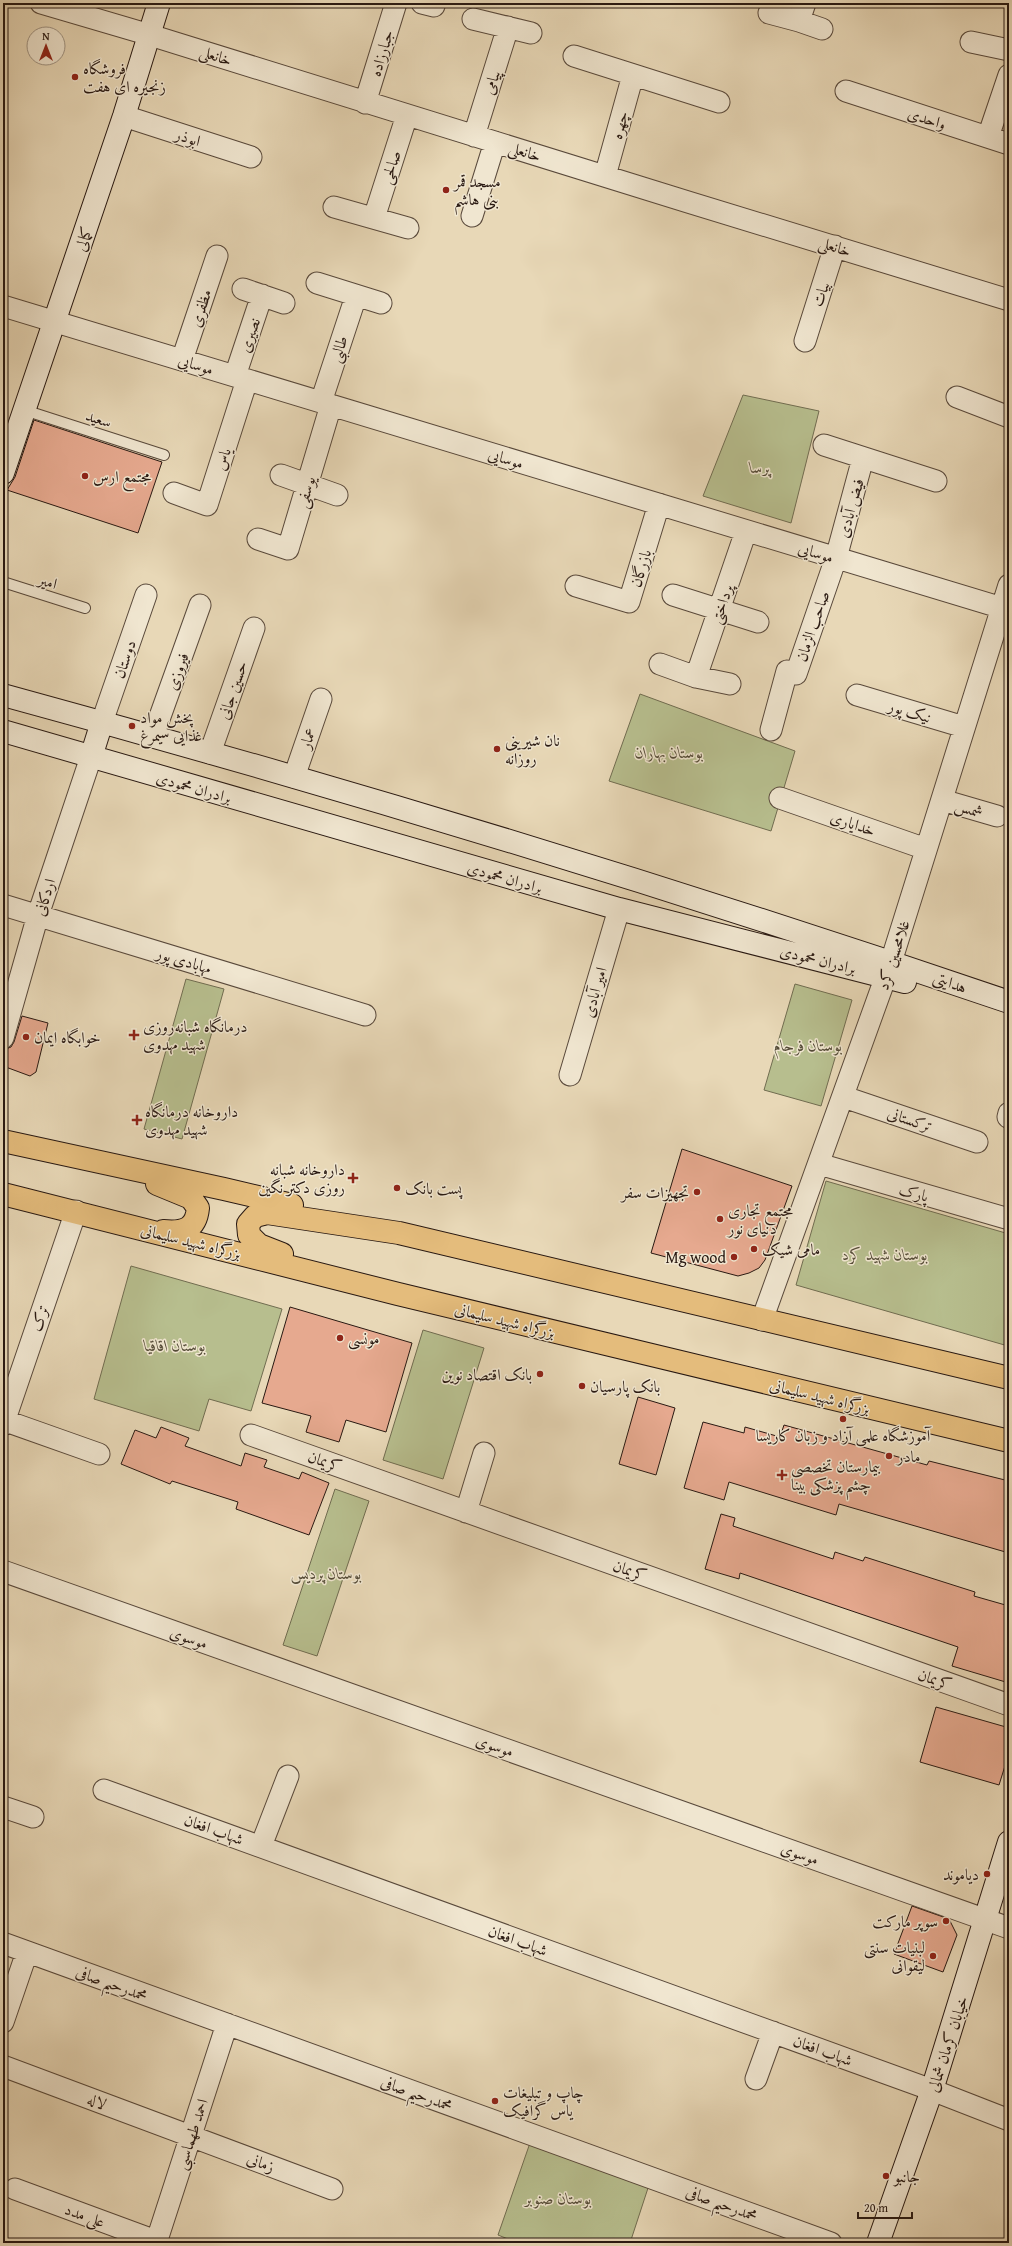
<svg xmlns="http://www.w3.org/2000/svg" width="1012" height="2246" font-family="'Gentium Book Plus',Amiri,serif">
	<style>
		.green { fill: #b7be8e; stroke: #706c50 }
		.building { fill: #e6a98f; stroke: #291912 }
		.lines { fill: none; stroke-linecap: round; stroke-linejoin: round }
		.service-casing { stroke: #59493b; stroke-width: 12 }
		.minor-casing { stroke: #59493b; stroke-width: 23 }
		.secondary-casing { stroke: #291912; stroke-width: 24 }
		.trunk-casing { stroke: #291912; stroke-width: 24 }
		.service { stroke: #f0e6d0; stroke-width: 10 }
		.minor { stroke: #f0e6d0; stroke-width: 21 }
		.secondary { stroke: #f0e6d0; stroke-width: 22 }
		.trunk { stroke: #e4bc7c; stroke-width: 22 }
		.poi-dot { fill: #8f2418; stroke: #f0e6d0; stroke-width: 1.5 }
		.labels { text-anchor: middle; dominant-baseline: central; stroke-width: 3; stroke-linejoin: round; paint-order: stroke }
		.street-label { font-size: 16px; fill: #291912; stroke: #f0e6d0 }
		.poi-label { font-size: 16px; fill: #291912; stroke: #f0e6d0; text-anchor: start }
		.park-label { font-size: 16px; font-style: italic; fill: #544b37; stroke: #f0e6d0 }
	</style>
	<rect width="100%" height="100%" fill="#e8d8b7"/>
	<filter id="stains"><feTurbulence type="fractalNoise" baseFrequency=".005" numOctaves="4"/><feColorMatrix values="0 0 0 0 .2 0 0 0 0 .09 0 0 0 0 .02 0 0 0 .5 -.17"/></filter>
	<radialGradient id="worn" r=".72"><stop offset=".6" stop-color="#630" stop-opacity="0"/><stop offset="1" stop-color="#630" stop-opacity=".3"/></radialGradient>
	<path class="green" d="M743,395L819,411L791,523L703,496Z
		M640,694L795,751L771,831L609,781Z
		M186,979L224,989L182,1139L144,1129Z
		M795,984L852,1000L821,1106L764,1090Z
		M826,1181L1009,1234L1008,1346L796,1285Z
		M131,1266L282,1309L251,1411L209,1399L199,1431L94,1399Z
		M423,1330L484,1348L443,1479L383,1460Z
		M335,1489L369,1501L317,1656L283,1645Z
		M531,2140L649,2185L630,2243H518L498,2235Z"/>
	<path class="building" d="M34,420L162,462L138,533L7,490L15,477Z
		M22,1016L48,1023L36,1072L30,1076L3,1066V1050L11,1047L14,1042Z
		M682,1149L792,1186L765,1260L759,1268L749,1273L738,1276L651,1253Z
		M290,1307L412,1343L386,1432L346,1420L339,1442L306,1432L311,1416L262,1403Z
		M638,1397L675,1408L656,1475L619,1464Z
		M703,1422L744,1433L745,1427L780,1437L784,1425L927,1465L929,1461L1009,1481V1553L839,1504L836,1515L729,1482L724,1500L684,1488Z
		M161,1427L189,1438L185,1446L241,1466L245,1453L267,1460L264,1467L299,1479L302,1472L329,1483L309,1535L236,1509L238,1502L172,1481L170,1484L121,1464L135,1430L156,1438Z
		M721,1514L735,1518L733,1526L833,1559L835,1552L863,1561L865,1557L975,1592L974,1596L1009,1606V1683L952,1666L958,1647L740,1573L739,1579L705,1569Z
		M936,1707L1006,1727L1009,1735V1753L999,1785L920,1762Z
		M912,1906L949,1919L957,1935L943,1972L894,1954Z"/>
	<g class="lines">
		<g class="service-casing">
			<path id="service" d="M24,410L164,455
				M3,582L85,608"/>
		</g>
		<g class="minor-casing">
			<path id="minor" d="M41,3L150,35L688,202L1009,300
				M422,3L434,6
				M805,3L799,21L822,29
				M769,13L799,21
				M473,19L531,33
				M971,42L1009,50
				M574,56L719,102
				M846,91L1009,144
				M365,103L396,3
				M124,116L251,157
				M474,136L508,27
				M988,137L1009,75
				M605,176L633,75
				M334,207L408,228
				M472,216L495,142
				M374,218L407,115
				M317,283L381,303
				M243,289L284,303
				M3,306L1009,610
				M805,341L835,246
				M182,360L217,256
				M235,376L262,295
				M957,397L1009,417
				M321,402L356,296
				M824,445L936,481
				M281,475L337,495
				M174,493L207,505L247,380
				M258,539L288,549L331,405
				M576,586L629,602L659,504
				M673,595L758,622
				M660,664L696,677L730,684
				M696,677L746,531
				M857,695L964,727
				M102,722L146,595
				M771,730L787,671L796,674L836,558L863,458
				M153,736L200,605
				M210,753L254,628
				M294,777L321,699
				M780,798L926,849
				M942,800L997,816
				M3,905L365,1015
				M891,962L1009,585
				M3,1038L38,915L91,757
				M570,1075L619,909
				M844,1097L977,1142
				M1008,1117L1009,1113
				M819,1164L1009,1219
				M762,1320L886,976
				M3,1420L99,1454
				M3,1425L76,1211
				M251,1435L1009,1705
				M466,1512L484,1453
				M3,1571L1009,1928
				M104,1790L932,2090L1009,2120
				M3,1807L33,1817
				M261,1846L288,1776
				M3,1943L831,2243
				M3,2022L27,1952
				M3,2066L332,2189
				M756,2079L773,2032
				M15,2189L156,2241
				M156,2243L227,2024"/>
		</g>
		<g class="secondary-casing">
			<path id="secondary" d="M3,473L124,116L159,3
				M3,695C341,787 677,889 1009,1002
				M3,731L619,909L905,982
				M91,757L102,722
				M878,2243L932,2090L1009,1842"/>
		</g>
		<g class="trunk-casing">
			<path id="trunk" d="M3,1141L224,1189L292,1205
				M157,1184L191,1198L198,1208C196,1229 184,1233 163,1231
				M3,1194L398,1294L1009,1441
				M282,1254L259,1245L249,1235L248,1224L255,1216L267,1213L399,1233L1009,1378"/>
		</g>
		<use href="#service" class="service"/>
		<use href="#minor" class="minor"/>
		<use href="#secondary" class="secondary"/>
		<use href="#trunk" class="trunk"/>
	</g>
	<g class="poi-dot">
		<circle cx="75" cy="77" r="4"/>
		<circle cx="446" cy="190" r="4"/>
		<circle cx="85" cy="476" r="4"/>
		<circle cx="132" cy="726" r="4"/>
		<circle cx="497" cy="749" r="4"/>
		<path d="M132 1029h4v4h4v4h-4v4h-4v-4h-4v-4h4z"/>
		<circle cx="26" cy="1037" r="4"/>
		<path d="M135 1114h4v4h4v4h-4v4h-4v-4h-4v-4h4z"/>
		<path d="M351 1172h4v4h4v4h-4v4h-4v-4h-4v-4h4z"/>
		<circle cx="397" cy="1188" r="4"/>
		<circle cx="697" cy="1192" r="4"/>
		<circle cx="720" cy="1219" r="4"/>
		<circle cx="754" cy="1249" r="4"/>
		<circle cx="734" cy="1257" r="4"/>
		<circle cx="340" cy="1338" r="4"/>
		<circle cx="540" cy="1374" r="4"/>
		<circle cx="582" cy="1386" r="4"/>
		<circle cx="843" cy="1419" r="4"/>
		<circle cx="889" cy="1456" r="4"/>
		<path d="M780 1469h4v4h4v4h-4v4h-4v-4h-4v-4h4z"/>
		<circle cx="987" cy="1874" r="4"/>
		<circle cx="946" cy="1921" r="4"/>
		<circle cx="933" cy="1956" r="4"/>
		<circle cx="495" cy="2101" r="4"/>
		<circle cx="886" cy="2176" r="4"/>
	</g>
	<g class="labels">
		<g class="street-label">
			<text transform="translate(381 53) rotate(-73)">جبارزاده</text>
			<text transform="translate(216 55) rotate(18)">خانعلی</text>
			<text transform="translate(491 82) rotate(-73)">پیامی</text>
			<text transform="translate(927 118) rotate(18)">واحدی</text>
			<text transform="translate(619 125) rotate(-75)">چهره</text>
			<text transform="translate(188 137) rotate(18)">ابوذر</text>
			<text transform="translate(525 151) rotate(17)">خانعلی</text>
			<text transform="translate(390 167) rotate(-72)">صالحی</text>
			<text transform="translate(83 239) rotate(-71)">کمالی</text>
			<text transform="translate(835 246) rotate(17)">خانعلی</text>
			<text transform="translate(820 294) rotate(-72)">بیات</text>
			<text transform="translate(200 308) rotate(-72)">مظفری</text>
			<text transform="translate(249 335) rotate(-71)">نصیری</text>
			<text transform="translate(338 349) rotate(-72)">طالبی</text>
			<text transform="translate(196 364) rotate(17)">موسایی</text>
			<text transform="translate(99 418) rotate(18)">سعید</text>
			<text transform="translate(506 458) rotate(17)">موسایی</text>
			<text transform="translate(222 459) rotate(-72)">یاس</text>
			<text transform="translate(305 492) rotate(-73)">یوسفی</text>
			<text transform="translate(850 508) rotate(-74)">فیض آبادی</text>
			<text transform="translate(816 552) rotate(17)">موسایی</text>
			<text transform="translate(640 568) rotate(-73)">بازرگان</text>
			<text transform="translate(48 581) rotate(18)">امیر</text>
			<text transform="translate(721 604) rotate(-71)">پرداختی</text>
			<text transform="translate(812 626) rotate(-71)">صاحب الزمان</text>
			<text transform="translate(124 659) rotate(-71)">دوستان</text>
			<text transform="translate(177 671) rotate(-70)">فیروزی</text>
			<text transform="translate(232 690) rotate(-71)">حسین جانی</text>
			<text transform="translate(910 711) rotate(17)">نیک پور</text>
			<text transform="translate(307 738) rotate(-71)">عمار</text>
			<text transform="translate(194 787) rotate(16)">برادران محمودی</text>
			<text transform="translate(969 808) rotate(17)">شمس</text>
			<text transform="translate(853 823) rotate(19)">خدایاری</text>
			<text transform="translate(505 877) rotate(16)">برادران محمودی</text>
			<text transform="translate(44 897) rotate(-72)">اردکانی</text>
			<text transform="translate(893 955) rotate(-72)">غلامحسین کرد</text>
			<text transform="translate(818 959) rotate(14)">برادران محمودی</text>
			<text transform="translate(184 960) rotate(17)">مهابادی پور</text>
			<text transform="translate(950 982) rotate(19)">هدایتی</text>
			<text transform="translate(594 992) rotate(-74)">امیر آبادی</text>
			<text transform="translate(910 1119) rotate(19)">ترکستانی</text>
			<text transform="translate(914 1192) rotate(16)">پارک</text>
			<text transform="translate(191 1241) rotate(14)">بزرگراه شهید سلیمانی</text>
			<text transform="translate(39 1318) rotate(-71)">ترک</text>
			<text transform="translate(505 1320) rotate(14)">بزرگراه شهید سلیمانی</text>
			<text transform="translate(820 1396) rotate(14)">بزرگراه شهید سلیمانی</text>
			<text transform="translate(325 1461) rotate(20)">کریمان</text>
			<text transform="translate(630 1570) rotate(20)">کریمان</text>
			<text transform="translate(189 1637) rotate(19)">موسوی</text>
			<text transform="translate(935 1679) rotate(20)">کریمان</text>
			<text transform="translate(495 1745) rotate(19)">موسوی</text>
			<text transform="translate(214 1829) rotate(20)">شهاب افغان</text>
			<text transform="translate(800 1853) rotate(19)">موسوی</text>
			<text transform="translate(518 1940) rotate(20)">شهاب افغان</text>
			<text transform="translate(112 1983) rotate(20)">محمدرحیم صافی</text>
			<text transform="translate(947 2044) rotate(-72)">خیابان کرمان شمالی</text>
			<text transform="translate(823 2050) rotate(20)">شهاب افغان</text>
			<text transform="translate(417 2093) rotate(20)">محمدرحیم صافی</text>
			<text transform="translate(97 2101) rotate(21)">لاله</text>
			<text transform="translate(191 2134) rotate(-72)">احمد طهماسبی</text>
			<text transform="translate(261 2162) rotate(21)">زمانی</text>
			<text transform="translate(722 2203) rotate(20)">محمدرحیم صافی</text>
			<text transform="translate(85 2215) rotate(20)">علی مدد</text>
		</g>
		<g class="poi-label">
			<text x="83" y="68">فروشگاه<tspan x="83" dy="18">زنجیره ای هفت</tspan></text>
			<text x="454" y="181">مسجد قمر<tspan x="454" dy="18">بنی هاشم</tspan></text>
			<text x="93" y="476">مجتمع ارس</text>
			<text x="140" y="717">پخش مواد<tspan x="140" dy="18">غذایی سیمرغ</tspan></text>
			<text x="505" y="740">نان شیرینی<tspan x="505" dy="18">روزانه</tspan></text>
			<text x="143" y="1026">درمانگاه شبانه‌روزی<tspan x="143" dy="18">شهید مهدوی</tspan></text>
			<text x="34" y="1037">خوابگاه ایمان</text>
			<text x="145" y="1111">داروخانه درمانگاه<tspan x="145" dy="18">شهید مهدوی</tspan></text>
			<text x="345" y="1169" text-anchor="end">داروخانه شبانه<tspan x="345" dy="18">روزی دکتر نگین</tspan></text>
			<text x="405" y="1188">پست بانک</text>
			<text x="689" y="1192" text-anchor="end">تجهیزات سفر</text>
			<text x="728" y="1210">مجتمع تجاری<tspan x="728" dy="18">دنیای نور</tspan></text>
			<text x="762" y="1249">مامی شیک</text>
			<text x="726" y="1257" text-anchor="end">Mg wood</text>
			<text x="348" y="1338">مونسی</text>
			<text x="532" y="1374" text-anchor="end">بانک اقتصاد نوین</text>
			<text x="590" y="1386">بانک پارسیان</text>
			<text x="843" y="1435" text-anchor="middle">آموزشگاه علمی آزاد و زبان کاریسا</text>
			<text x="897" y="1456">مادر</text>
			<text x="791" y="1466">بیمارستان تخصصی<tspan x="791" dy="18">چشم پزشکی بینا</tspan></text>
			<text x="979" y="1874" text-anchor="end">دیاموند</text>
			<text x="938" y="1921" text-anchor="end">سوپر مارکت</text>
			<text x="925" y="1947" text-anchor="end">لبنیات سنتی<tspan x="925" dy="18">لیقوانی</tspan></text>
			<text x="503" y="2092">چاپ و تبلیغات<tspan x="503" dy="18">یاس گرافیک</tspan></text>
			<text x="894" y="2176">جانبو</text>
		</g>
		<g class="park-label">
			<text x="760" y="467">پرسا</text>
			<text x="669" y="752">بوستان بهاران</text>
			<text x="808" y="1045">بوستان فرجام</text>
			<text x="885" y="1254">بوستان شهید کرد</text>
			<text x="175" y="1345">بوستان اقاقیا</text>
			<text x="326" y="1573">بوستان پردیس</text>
			<text x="558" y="2198">بوستان صنوبر</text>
		</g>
	</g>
	<rect width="1012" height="2246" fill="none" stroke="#e8d8b7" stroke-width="16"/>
	<rect x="4" y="4" width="1004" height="2238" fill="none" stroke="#291912" stroke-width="2"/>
	<rect x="8" y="8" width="996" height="2230" fill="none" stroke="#291912"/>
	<g transform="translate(46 46)"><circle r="19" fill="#f0e6d0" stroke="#a09484"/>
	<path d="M0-3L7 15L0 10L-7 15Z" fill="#8f2418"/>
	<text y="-6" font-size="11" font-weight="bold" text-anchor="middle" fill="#291912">N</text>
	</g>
	<path d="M858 2212v6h54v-6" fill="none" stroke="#291912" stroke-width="2"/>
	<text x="864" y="2212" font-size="12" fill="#291912" stroke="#f0e6d0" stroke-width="3" paint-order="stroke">20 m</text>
	<rect width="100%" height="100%" filter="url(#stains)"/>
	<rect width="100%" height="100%" fill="url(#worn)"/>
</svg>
